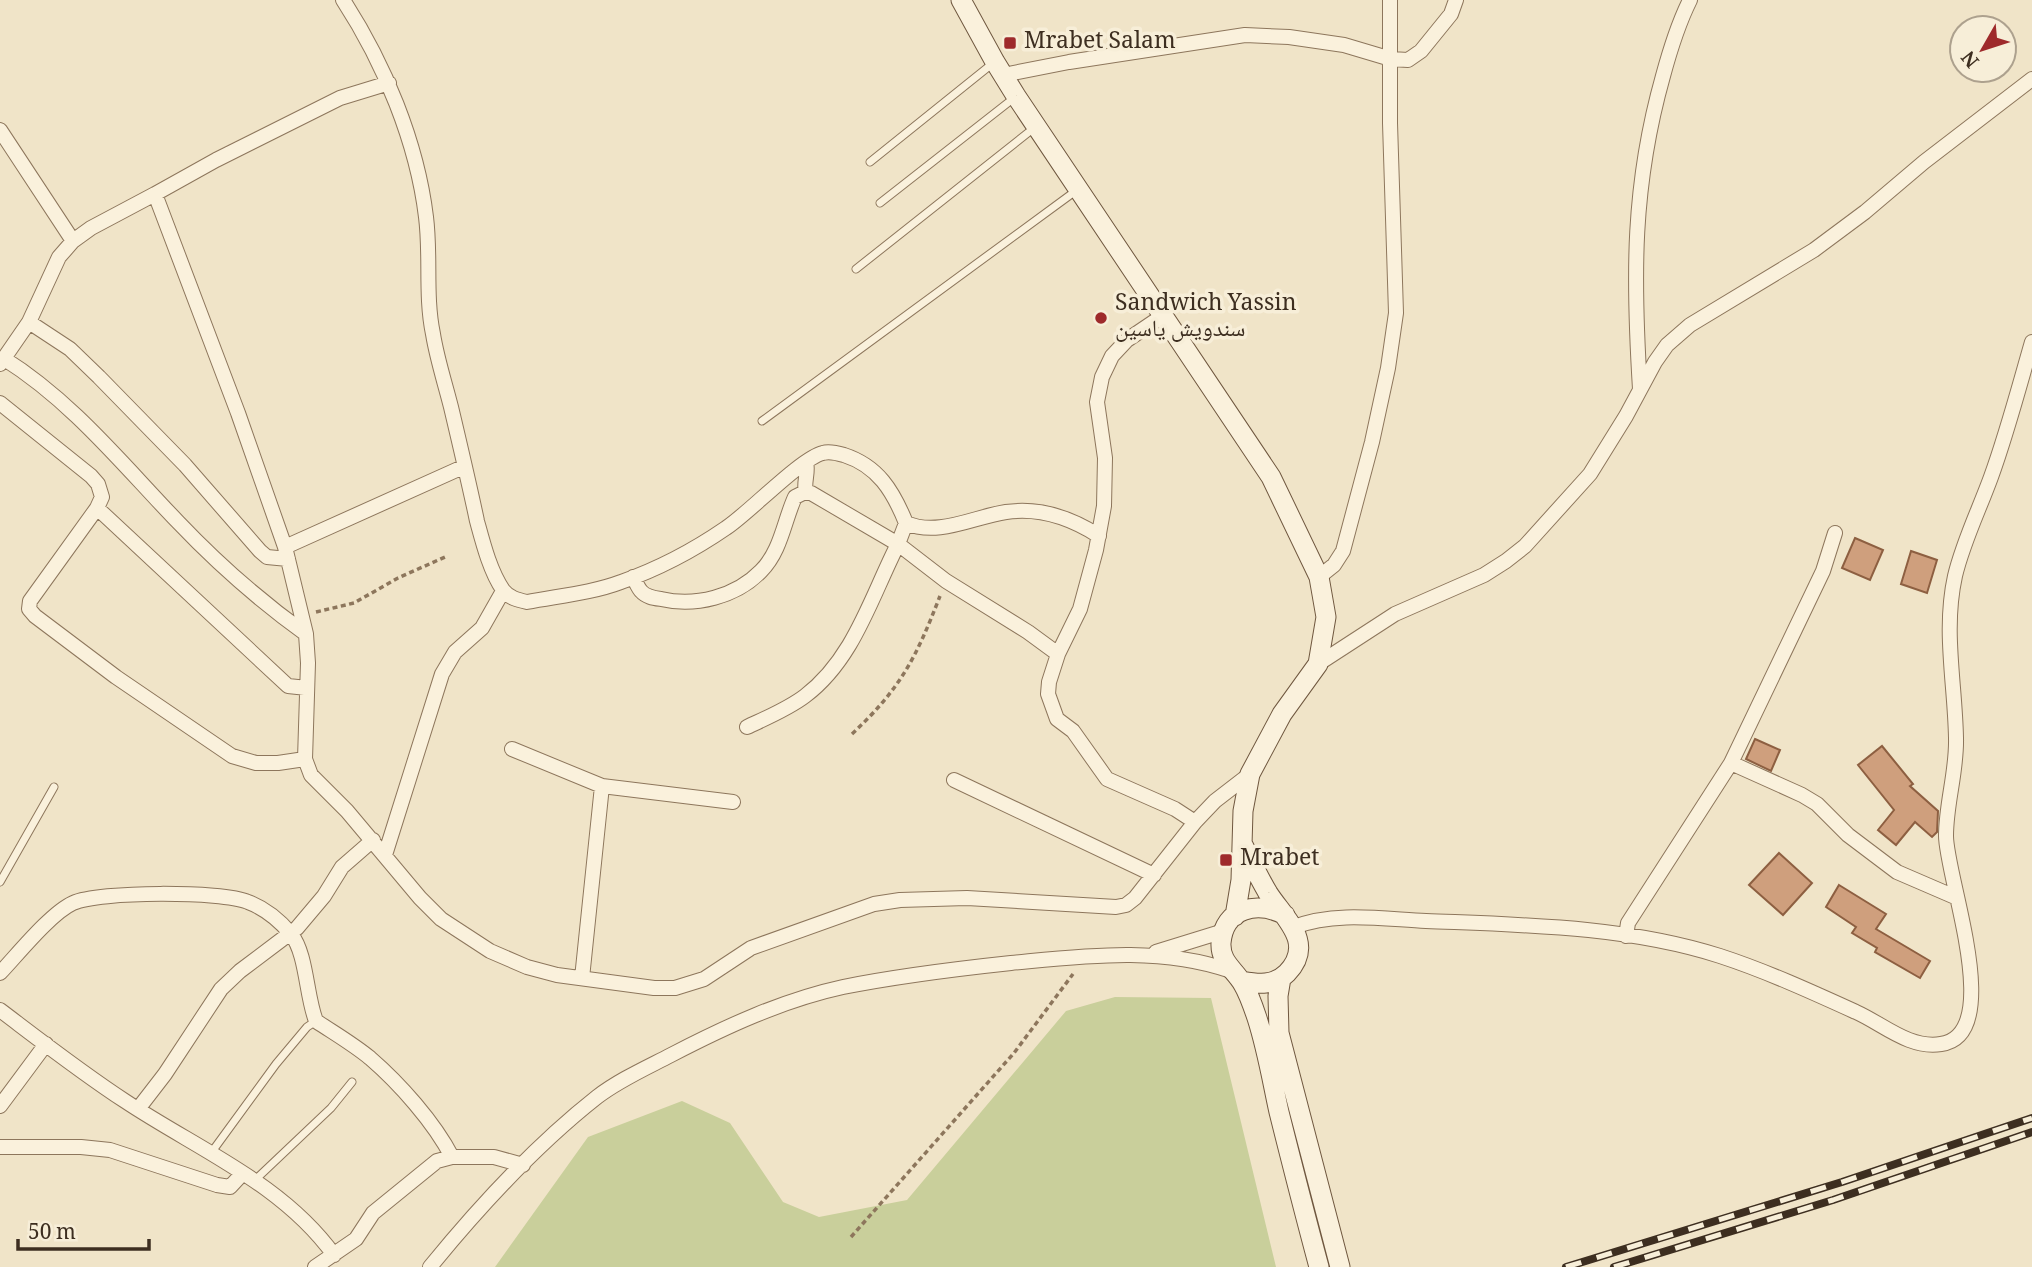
<svg xmlns="http://www.w3.org/2000/svg" width="2032" height="1267" font-family="Georgia,'Noto Naskh Arabic',serif">
	<style>
		.green { fill: #c9cf9b }
		.building { fill: #cf9f7d; stroke: #8d5f41; stroke-width: 2 }
		.lines { fill: none; stroke-linecap: round; stroke-linejoin: round }
		.lane-casing { stroke: #8d765c; stroke-width: 9 }
		.street-casing { stroke: #8d765c; stroke-width: 16 }
		.secondary-casing { stroke: #6f573f; stroke-width: 21 }
		.path { stroke: #8d765c; stroke-width: 3.5; stroke-dasharray: 5 3.5; stroke-linecap: butt }
		.lane { stroke: #faf1dc; stroke-width: 7 }
		.street { stroke: #faf1dc; stroke-width: 14 }
		.secondary { stroke: #faf1dc; stroke-width: 19 }
		.rail-casing { stroke: #3d2e20; stroke-width: 8 }
		.rail { stroke: #f7eed8; stroke-width: 5; stroke-dasharray: 16; stroke-linecap: butt }
		.poi-dot { fill: #9e2a2b; stroke: #f7eed8; stroke-width: 2.5 }
		.labels { text-anchor: middle; dominant-baseline: central; stroke-width: 7; stroke-linejoin: round; paint-order: stroke }
		.poi-label { font-size: 23px; fill: #3d2e20; stroke: #f7eed8; text-anchor: start }
	</style>
	<rect width="100%" height="100%" fill="#f0e4c8"/>
	<path class="green" d="M1115,997L1211,998L1276,1267H495L588,1137L682,1101L730,1123L783,1202L819,1217L907,1200L1066,1011Z"/>
	<path class="building" d="M1855,538L1883,550L1870,580L1842,568Z
		M1911,551L1937,560L1927,593L1901,584Z
		M1755,739L1780,750L1771,771L1746,759Z
		M1882,746L1913,784L1910,786L1938,811L1937,832L1932,837L1915,822L1896,845L1878,830L1894,810L1858,765Z
		M1779,853L1812,883L1783,915L1749,885Z
		M1839,885L1886,914L1876,929L1930,961L1920,978L1875,952L1877,948L1852,933L1856,927L1826,907Z"/>
	<g class="lines">
		<g class="lane-casing">
			<path id="lane" d="M870,162L992,64
				M880,203L1014,98
				M856,269L1034,128
				M762,421L1077,190
				M0,882L54,787
				M211,1153L276,1064L307,1027L316,1021
				M255,1180L331,1108L352,1082"/>
		</g>
		<g class="street-casing">
			<path id="street" d="M343,0C384,63 417,142 426,217C431,256 425,296 433,334C437,359 445,383 451,407C460,445 469,483 477,521C483,543 490,571 503,590C509,598 518,600 527,602C558,596 592,593 621,582C658,569 694,550 726,528C749,513 801,458 823,453C829,451 837,453 844,455C878,466 893,491 906,523L898,544L811,493H803L795,497C784,521 781,551 761,571C736,597 695,607 661,599C654,598 646,597 641,591C638,588 636,582 633,577
				M1003,75L1069,62L1245,35L1289,37L1344,45L1391,59L1408,60L1421,51L1451,14L1456,0
				M389,83L340,98L216,160L155,194L238,413L285,547L306,634L308,663L305,759L311,775L347,811L420,898L441,919L490,951L527,967L557,975L654,988H675L704,979L751,948L874,904L900,900L967,898L1116,907L1126,905L1135,898L1195,822L1215,801L1250,774
				M0,130L73,241
				M29,322L70,349L99,377L185,465L260,551L267,557L288,559
				M3,358C72,401 123,465 178,522C217,563 260,601 306,634
				M0,364L29,322L59,257L73,241L91,228L155,194
				M1640,389C1633,277 1632,186 1663,76C1670,50 1678,24 1690,0
				M0,403L91,476L98,484L102,497L97,508L30,601L29,609L35,616L116,677L232,756L256,763H278L305,759
				M806,493C803,483 809,472 806,462
				M97,508L288,686L307,688
				M906,523C938,537 973,517 1006,512C1040,507 1071,518 1099,536
				M285,547L463,467
				M1319,577L1334,565L1343,551L1372,442L1388,368L1396,313L1390,123V0
				M1058,654L1080,609L1096,550L1104,506L1105,458L1097,402L1102,377L1112,356L1127,340L1164,315
				M1318,664L1395,614L1484,575L1506,561L1525,546L1590,474L1626,416L1655,362L1667,345L1690,325L1814,250L1865,212L1924,162L2032,79
				M747,727C766,718 788,709 805,696C854,659 871,597 898,544L946,581L1028,632L1058,654L1049,682L1048,694L1057,719L1073,731L1107,779L1175,809L1195,822
				M512,749L602,786L733,802
				M1731,763L1802,795L1817,804L1848,835L1897,872L1955,897
				M954,780L1154,875
				M385,855L442,674L455,652L482,628L503,591
				M1294,927C1335,911 1383,919 1426,921C1524,925 1626,926 1720,956C1766,971 1812,992 1856,1012C1883,1024 1909,1049 1941,1044C2006,1035 1946,877 1946,836C1946,803 1957,771 1956,738C1955,683 1943,630 1955,576C1963,542 1979,510 1991,477C2007,433 2019,387 2032,342
				M1626,936L1628,923L1731,763L1823,571L1835,533
				M1156,952L1224,931
				M0,973C18,954 51,913 73,903C99,891 222,891 248,902C264,908 280,921 291,934C307,954 306,996 316,1021C334,1033 353,1044 370,1058C399,1083 434,1122 452,1157
				M582,978L602,786
				M0,1010C41,1041 82,1073 125,1101C197,1149 282,1183 334,1255
				M0,1106L46,1044
				M138,1109L165,1074L221,989L240,971L297,928L324,896L342,867L373,840
				M0,1147H81L110,1150L217,1185L230,1187L243,1173
				M315,1267L356,1239L373,1213L437,1161L452,1157H494L523,1165
				M430,1267C479,1207 536,1145 597,1097C619,1080 646,1068 671,1055C725,1027 783,1000 843,987C898,976 955,969 1011,963C1085,956 1159,946 1231,971"/>
		</g>
		<g class="secondary-casing">
			<path id="secondary" d="M961,0L995,62L1016,96L1271,477L1319,577L1326,617L1318,664L1282,714L1250,774L1243,811L1241,880L1235,916
				M1285,915C1258,901 1224,907 1221,943C1220,962 1234,969 1243,984C1249,994 1253,1006 1257,1018C1267,1049 1272,1080 1279,1112C1292,1164 1305,1215 1319,1267
				M1281,978L1278,996L1279,1033L1340,1267
				M1242,981C1258,984 1274,986 1287,973C1316,943 1284,918 1268,893C1259,878 1251,861 1243,845"/>
		</g>
		<path class="path" d="M316,612L354,603L398,578L445,557
			M852,734C901,688 916,658 940,596
			M851,1237L1014,1053L1073,974"/>
		<use href="#lane" class="lane"/>
		<use href="#street" class="street"/>
		<use href="#secondary" class="secondary"/>
		<g class="rail-casing">
			<path id="rail" d="M1566,1267L1842,1182L2032,1118
				M1614,1267L1833,1200L2032,1132"/>
		</g>
		<use href="#rail" class="rail"/>
	</g>
	<g class="poi-dot">
		<rect x="1003" y="36" width="14" height="14" rx="3.5"/>
		<circle cx="1101" cy="318" r="7"/>
		<rect x="1219" y="853" width="14" height="14" rx="3.5"/>
	</g>
	<g class="labels">
		<g class="poi-label">
			<text x="1024" y="43">Mrabet Salam</text>
			<text x="1115" y="305">Sandwich Yassin<tspan x="1115" dy="26">سندويش ياسين</tspan></text>
			<text x="1240" y="860">Mrabet</text>
		</g>
	</g>
	<g transform="translate(1983 49) rotate(231)"><circle r="33" fill="#f7eed8" stroke="#ada18e" stroke-width="2"/>
	<path d="M0-5L12 26L0 18L-12 26Z" fill="#9e2a2b"/>
	<text y="-10" font-size="19" font-weight="bold" text-anchor="middle" fill="#3d2e20">N</text>
	</g>
	<path d="M18 1239v10h131v-10" fill="none" stroke="#3d2e20" stroke-width="3.5"/>
	<text x="28" y="1239" font-size="21" fill="#3d2e20" stroke="#f7eed8" stroke-width="5" paint-order="stroke">50 m</text>
</svg>
